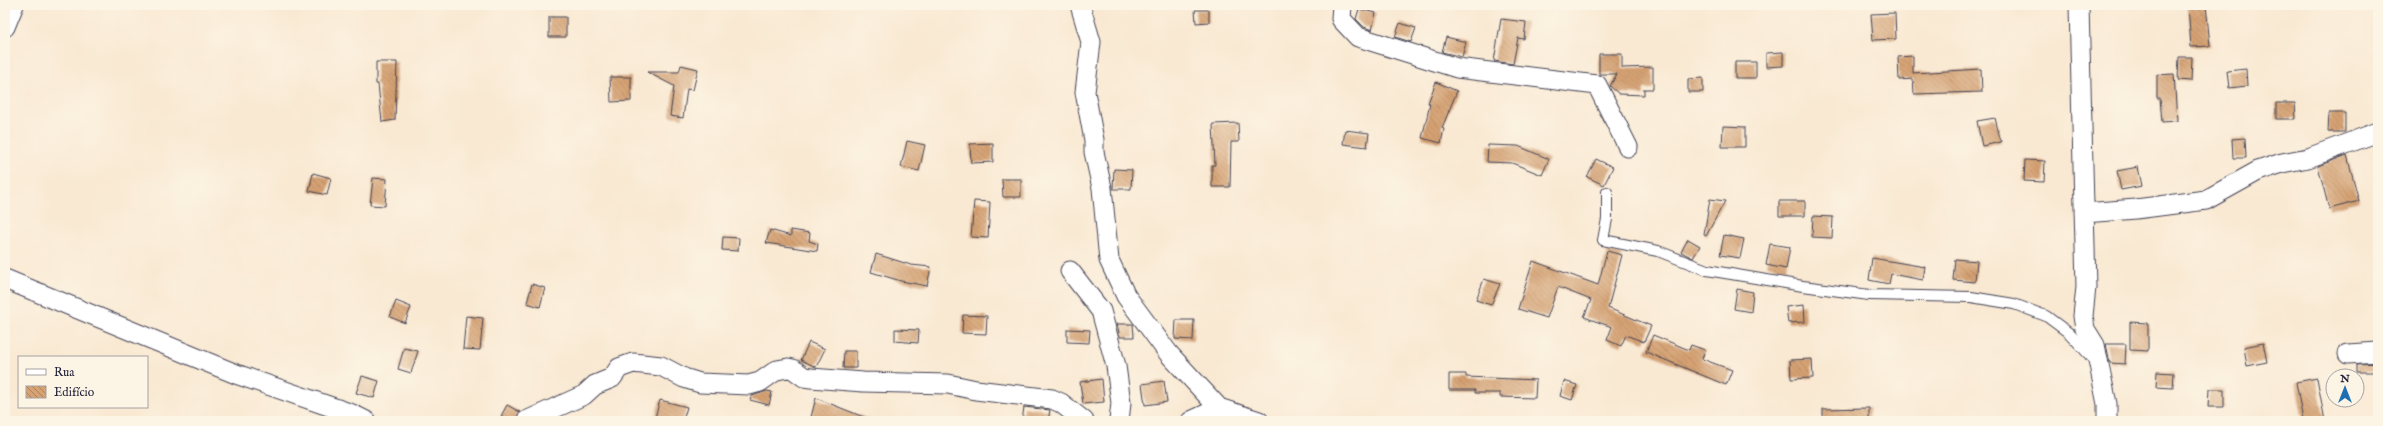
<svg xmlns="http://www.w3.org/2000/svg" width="2383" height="426" font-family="'IM FELL English',serif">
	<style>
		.building { fill: url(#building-back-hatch) }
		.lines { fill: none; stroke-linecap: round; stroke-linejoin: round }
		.lane-casing { stroke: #424052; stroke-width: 12 }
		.street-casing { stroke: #424052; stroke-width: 21 }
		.lane { stroke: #fff; stroke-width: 10 }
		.street { stroke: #fff; stroke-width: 19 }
	</style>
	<defs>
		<pattern id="building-back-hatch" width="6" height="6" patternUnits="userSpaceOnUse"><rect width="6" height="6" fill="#d6a273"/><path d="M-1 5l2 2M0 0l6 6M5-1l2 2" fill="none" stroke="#ad8460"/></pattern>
	</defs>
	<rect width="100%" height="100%" fill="#fcf5e5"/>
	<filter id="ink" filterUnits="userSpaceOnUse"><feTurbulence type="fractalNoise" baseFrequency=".025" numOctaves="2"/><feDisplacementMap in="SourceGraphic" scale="8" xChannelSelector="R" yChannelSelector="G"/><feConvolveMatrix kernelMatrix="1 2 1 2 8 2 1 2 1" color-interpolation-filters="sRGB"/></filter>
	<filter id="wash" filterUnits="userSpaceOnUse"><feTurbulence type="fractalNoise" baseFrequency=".012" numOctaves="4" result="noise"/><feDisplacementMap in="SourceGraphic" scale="16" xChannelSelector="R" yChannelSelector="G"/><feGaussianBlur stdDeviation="0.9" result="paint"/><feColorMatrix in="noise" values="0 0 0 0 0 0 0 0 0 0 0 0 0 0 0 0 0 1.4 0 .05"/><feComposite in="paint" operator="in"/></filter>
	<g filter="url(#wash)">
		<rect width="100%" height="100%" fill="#f9e9d3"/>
		<g id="blocks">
			<path class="building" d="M2188,5H2206L2210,46L2191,47Z
				M1359,9L1376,13L1372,30L1364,27L1356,19Z
				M1195,10H1209V22L1196,23Z
				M1895,13L1896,39L1873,40L1871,14Z
				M549,17H566V37H549Z
				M1501,19L1526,22L1524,39L1518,38L1513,64L1494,61Z
				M1400,23L1416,28L1411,42L1395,37Z
				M1446,37L1466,42L1462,57L1442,52Z
				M1783,52V66L1766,67V53Z
				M1599,54H1622V68L1653,67V89H1644V95L1619,94L1610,86L1617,74H1599Z
				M1913,56V73L1981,69L1982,92L1914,94L1913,79L1899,80L1898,57Z
				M2179,57H2192L2191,81L2178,80Z
				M376,62H397L395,120L382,122L378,84H376Z
				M1735,62H1756V78H1735Z
				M681,65L698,69L693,90L687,89L683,118L670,116L674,86L647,72H679Z
				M2246,69L2247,86L2229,88L2227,71Z
				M2174,74L2177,121L2162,122L2160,98H2157V75Z
				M610,77H631V101L611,102Z
				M1703,78V92H1688V79Z
				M1436,82L1457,91L1442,128L1444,129L1441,143L1422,138L1430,104L1428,103Z
				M2276,103H2295L2296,119H2276Z
				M2329,113H2345V132H2328Z
				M1995,118L2001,142L1982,146L1977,121Z
				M1238,123L1239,142H1231L1230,187H1212V165H1215L1213,124Z
				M1723,126L1745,127V147H1722Z
				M1345,130L1369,133L1367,147L1343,144Z
				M2245,138L2246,158H2233L2232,139Z
				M907,141L925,145L919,171L901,167Z
				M993,143V162L971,163L970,144Z
				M1488,145L1518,146L1549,159L1542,175L1512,163L1487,162Z
				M2347,155L2359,201L2329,209L2318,166Z
				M1596,159L1613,167L1604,185L1587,177Z
				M2025,160L2045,161L2044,182L2024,181Z
				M2138,167L2142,186L2121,190L2117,171Z
				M1114,169L1132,170L1131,189H1113Z
				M313,173L331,178L327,195L309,191Z
				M373,178L387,179L385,206L370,205Z
				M1002,179H1021V197H1003Z
				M1710,199L1725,201L1706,236L1704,235Z
				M974,201L990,202L988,238L971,237Z
				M1779,201H1805V216H1779Z
				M1813,216L1833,217L1832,238L1812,237Z
				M770,230L791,236V230L810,233L809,241L818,244L817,251L766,243Z
				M1724,235L1744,239L1740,258L1720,255Z
				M723,237L739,238L738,251L722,250Z
				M1688,239L1700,246L1693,258L1681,252Z
				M1770,244L1790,247L1786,269L1766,265Z
				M1607,251L1622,255L1608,308L1651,326L1644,342L1626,335L1621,346L1607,340L1612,327L1584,317L1591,300L1558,287L1547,318L1518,309L1533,261L1598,285Z
				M876,254L911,265L931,267L927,286L901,281L871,272Z
				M1872,258L1925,267L1923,280L1891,274L1889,284L1869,280Z
				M1955,259L1977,261L1975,282L1953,280Z
				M1484,279L1500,284L1491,305L1476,300Z
				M532,284L545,288L540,307L527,303Z
				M1737,289L1753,292L1751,312L1734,309Z
				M396,301L411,307L405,323L390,317Z
				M1804,305L1805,322L1788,323L1786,307Z
				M963,315L987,316L986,334L962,333Z
				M466,316L483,318L480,350L463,349Z
				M1176,320H1194L1193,340L1175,339Z
				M2130,322L2148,323V351L2130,350Z
				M1117,324H1133L1134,337H1120Z
				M895,329L919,330L918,343L895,341Z
				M1067,329L1090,330L1089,343L1067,342Z
				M1653,335L1689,350L1691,345L1705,350L1702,359L1732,370L1726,385L1646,352Z
				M809,342L825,349L816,367L801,360Z
				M2263,343L2267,362L2247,366L2244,347Z
				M2106,344H2126L2125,364L2110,363Z
				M404,348L418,351L411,373L398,369Z
				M844,351H856V368H843Z
				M1812,359L1813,378L1791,379L1790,360Z
				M2378,363V372H2357V364Z
				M2157,372L2174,373L2173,388L2156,387Z
				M1449,374H1466V377L1536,380L1535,398L1500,397V393H1475V390H1449Z
				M362,376L379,381L374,398L356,393Z
				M2317,378L2325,421H2303L2296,382Z
				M1102,379L1104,402L1083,404L1080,382Z
				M1164,381L1167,402L1145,405L1142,384Z
				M1564,381L1577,385L1572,400L1560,396Z
				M2209,389H2224V407H2208Z
				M767,391L772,392L769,405L750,400L752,396Z
				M816,398L871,420V421H824L811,417Z
				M660,400L687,407L683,421H654Z
				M507,405L520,412L515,421H509L501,416Z
				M1024,407L1050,410L1048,421H1022Z
				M1869,408V421H1823V409Z"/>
		</g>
	</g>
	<g filter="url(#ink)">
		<use href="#blocks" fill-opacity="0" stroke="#424052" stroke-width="1"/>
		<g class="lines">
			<g class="lane-casing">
				<path id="lane" d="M1607,192V219L1603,240L1658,251L1707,270L1803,286L1869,295L1971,297L2014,304L2046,316L2069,333L2094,360"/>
			</g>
			<g class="street-casing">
				<path id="street" d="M1080,5L1091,42L1085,92L1094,140V152L1102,188L1109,260L1126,296L1169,354L1219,408
					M1342,5L1341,19L1358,37L1457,68L1597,85L1628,147
					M2079,5L2086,287L2083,316L2085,329L2095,345L2107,404V421
					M5,27L14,5
					M2084,213L2136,209L2206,200L2258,171L2282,163L2308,158L2378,132
					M1070,271L1101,311L1116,366L1121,403L1119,421
					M5,279L236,374L352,414L366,421
					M2348,354L2378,352
					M526,421L584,395L595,385L612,378L619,368L633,363L661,366L684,378L700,383L749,385L760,382L777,370L788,368L793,369L804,377L811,378L863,382L948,384L976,390L1052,399L1061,403L1084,421
					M1191,421L1219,408L1259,421"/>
			</g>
			<use href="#lane" class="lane"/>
			<use href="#street" class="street"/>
		</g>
	</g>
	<rect width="2383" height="426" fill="none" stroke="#fcf5e5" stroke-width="20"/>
	<rect x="18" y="356" width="130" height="52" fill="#fcf5e5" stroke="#a5a1a1"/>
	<rect x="26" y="369" width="20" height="6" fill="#ffffff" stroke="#a5a1a1"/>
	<text x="54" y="376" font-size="12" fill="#22223b">Rua</text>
	<rect x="26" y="386" width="20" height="12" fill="url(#building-back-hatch)" stroke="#a5a1a1"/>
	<text x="54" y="396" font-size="12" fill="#22223b">Edifício</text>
	<g transform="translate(2345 388)"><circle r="19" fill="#fcf5e5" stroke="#a5a1a1"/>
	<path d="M0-3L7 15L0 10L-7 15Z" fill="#1f6fb2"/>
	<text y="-6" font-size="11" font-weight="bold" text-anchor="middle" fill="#22223b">N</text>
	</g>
</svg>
